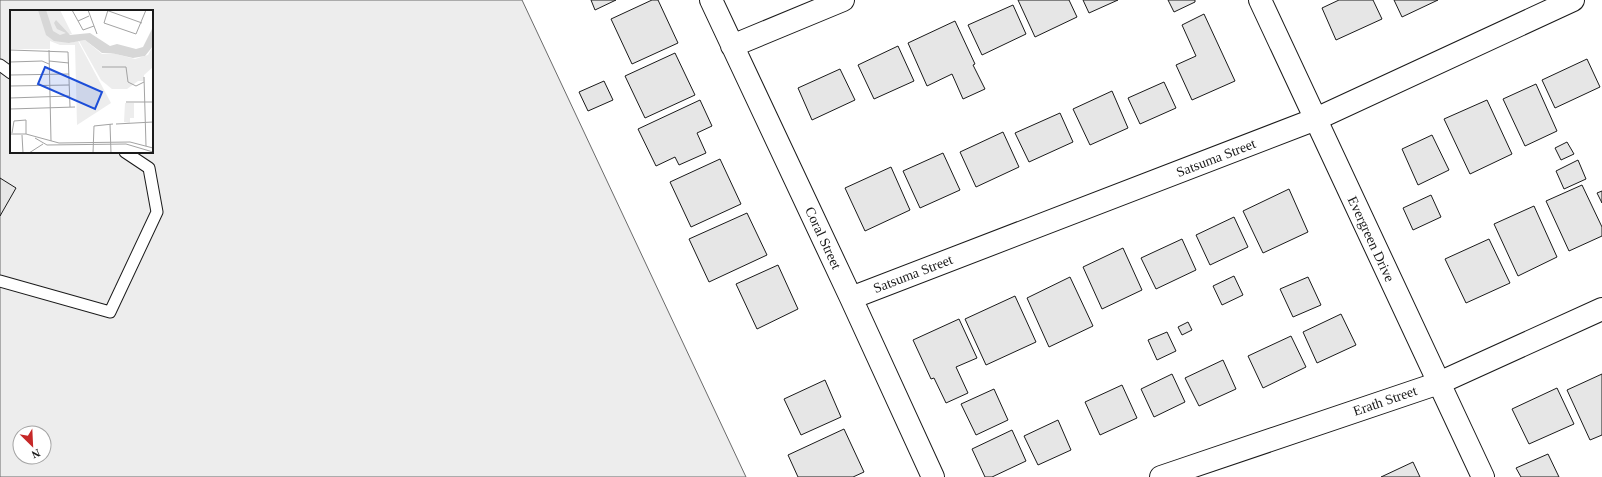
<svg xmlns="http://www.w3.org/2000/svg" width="1602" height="477" font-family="Georgia,serif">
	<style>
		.built { fill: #ededed; stroke: #6a6a6a; fill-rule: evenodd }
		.building { fill: #e6e6e6; stroke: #1a1a1a }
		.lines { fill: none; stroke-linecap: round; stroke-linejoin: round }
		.service-casing { stroke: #1a1a1a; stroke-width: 13 }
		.minor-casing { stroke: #1a1a1a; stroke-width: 24 }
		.tertiary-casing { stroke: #1a1a1a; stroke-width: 24 }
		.service { stroke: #fff; stroke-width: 11 }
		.minor { stroke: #fff; stroke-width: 22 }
		.tertiary { stroke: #fff; stroke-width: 22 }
		.labels { text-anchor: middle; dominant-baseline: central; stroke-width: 3; stroke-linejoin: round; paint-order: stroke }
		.street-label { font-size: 14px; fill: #1a1a1a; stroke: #fff }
		.inset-road { fill: none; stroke: #a3a3a3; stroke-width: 1 }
		.view { fill: #1d4ed8; fill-opacity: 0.15; stroke: #1d4ed8; stroke-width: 2 }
		.inset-edge { fill: none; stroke: #1a1a1a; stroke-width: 2 }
	</style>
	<rect width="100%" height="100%" fill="#fff"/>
	<path class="built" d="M0,0H522L746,477H0ZM11,11H152V152H11ZM20,433H44V457H20Z"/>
	<path class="building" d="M591,0H616L595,10Z
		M652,0H658L678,43L632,64L611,19Z
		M1018,0H1069L1077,17L1035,37Z
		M1083,0H1118L1089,13Z
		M1168,0H1195V2L1174,12Z
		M1339,0H1373L1382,19L1336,40L1322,8Z
		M1394,0H1438L1402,17Z
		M1013,5L1026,34L982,55L968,25Z
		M1204,14L1235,81L1192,100L1176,65L1196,56L1182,25Z
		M955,21L975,64L973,65L985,89L963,99L952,74L927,86L908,43Z
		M898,46L914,81L874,99L858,65Z
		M675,53L695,95L645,118L625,76Z
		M1587,59L1600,87L1555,108L1542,80Z
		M840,69L855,100L812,120L798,88Z
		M604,81L613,100L588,111L579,92Z
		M1164,82L1176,108L1140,124L1128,98Z
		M1536,84L1557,131L1525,146L1503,99Z
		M1112,91L1128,128L1090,145L1073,109Z
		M700,100L712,126L697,133L706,153L679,165L675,157L656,166L638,129Z
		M1487,100L1512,154L1470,174L1444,119Z
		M1060,113L1073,142L1029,162L1015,133Z
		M1003,132L1019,167L976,187L960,152Z
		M1432,135L1449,170L1418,185L1402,149Z
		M1567,142L1574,154L1561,160L1555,148Z
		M943,153L960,190L920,208L903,171Z
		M720,159L741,204L691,227L670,182Z
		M1578,160L1586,179L1564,189L1556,171Z
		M891,167L910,210L865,231L845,188Z
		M0,178L16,188L0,216Z
		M1582,185L1602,227V236L1569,251L1546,201Z
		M1289,189L1308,232L1263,253L1243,211Z
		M1602,191V203L1597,193Z
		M1431,195L1441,217L1413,230L1403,208Z
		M1534,206L1557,257L1518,276L1494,224Z
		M747,213L767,255L709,282L689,239Z
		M1234,217L1248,247L1210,265L1196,235Z
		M1182,239L1196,270L1156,289L1141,258Z
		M1489,239L1510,283L1466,303L1445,259Z
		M1123,248L1142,290L1102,309L1083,267Z
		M778,265L798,309L757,329L736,284Z
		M1234,276L1243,295L1222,305L1213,286Z
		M1070,277L1093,326L1049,347L1027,298Z
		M1308,277L1321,305L1293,317L1280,289Z
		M1015,296L1036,342L986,365L965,319Z
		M1341,314L1356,345L1317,363L1303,332Z
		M959,319L977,358L956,367L968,393L946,403L934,378L931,379L913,340Z
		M1188,322L1192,330L1182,335L1178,327Z
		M1167,332L1176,351L1157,360L1148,340Z
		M1291,336L1306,367L1263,388L1248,356Z
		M1223,360L1236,389L1199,406L1185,378Z
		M1172,374L1185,402L1154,417L1141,389Z
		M1602,374V435L1590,440L1567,390Z
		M825,380L841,417L801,435L784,399Z
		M1122,385L1137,418L1100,435L1085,402Z
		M1557,388L1574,424L1529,444L1512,409Z
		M994,389L1008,420L976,435L961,404Z
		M1058,420L1071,450L1038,465L1024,436Z
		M844,429L864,472L853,477H798L788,455Z
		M1012,430L1026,461L992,477H985L972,449Z
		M1548,454L1559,477H1521L1516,468Z
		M1413,462L1420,477H1381Z"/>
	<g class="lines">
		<g class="service-casing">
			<path id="service" d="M0,65L11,73
				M0,281L110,312L157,212L149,168L125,152"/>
		</g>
		<g class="minor-casing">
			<path id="minor" d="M711,0L851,298L933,477
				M732,46L843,0
				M851,298L1316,119L1573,0
				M1161,477L1439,383L1602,309"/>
		</g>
		<g class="tertiary-casing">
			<path id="tertiary" d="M1260,0L1483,477"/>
		</g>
		<use href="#service" class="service"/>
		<use href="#minor" class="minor"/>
		<use href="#tertiary" class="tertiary"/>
	</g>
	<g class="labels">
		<g class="street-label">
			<text transform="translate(1216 158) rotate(-21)">Satsuma Street</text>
			<text transform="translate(823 238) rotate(65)">Coral Street</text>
			<text transform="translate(1371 239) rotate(65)">Evergreen Drive</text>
			<text transform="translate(913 274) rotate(-21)">Satsuma Street</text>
			<text transform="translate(1385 401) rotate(-19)">Erath Street</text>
		</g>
	</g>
	<g transform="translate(10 10)">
		<rect width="143" height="143" fill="#fff"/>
		<path d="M0,0H50L62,24L56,25L59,33L68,31L101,93L67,115L65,35H50L40,31V39H0ZM75,30L92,44L102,43L125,49L138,45L143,36V57L134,65V71H128L117,79H102L91,70L69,31ZM115,93H124V108H120V113L114,112Z" fill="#ededed"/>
		<path d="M28,0H36L43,21L50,25L56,23L47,19L44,13L46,10L60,25L80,23L100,36L107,34L126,39L133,37L143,17V36L135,46L123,48L101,43H92L75,30L59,33L44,31L36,25Z" fill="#d7d7d7"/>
		<path class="inset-road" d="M62,0L73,20L84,16M78,0L87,24M96,0L132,13M98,0L94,13L126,24L136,0M68,11L79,6M0,40L58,42L60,97M39,40L41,131M39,51L59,53M0,52L32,51L39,54M92,57H116L118,72L126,76L134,72M0,65L59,64M134,67L136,136M0,76L59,75M0,88L59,86M116,92H143M0,99L65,97M16,110V124M100,114L101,143M106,114L143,112M2,123L4,111L16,110M0,124H16L49,133L120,132L143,138M12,125L13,143M25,128L37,135L116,134L143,142M19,143L33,134M83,143L84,116L103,114"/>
		<path class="view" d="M35,57L92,82L85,99L28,74Z"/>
		<rect width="143" height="143" class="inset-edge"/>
	</g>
	<g transform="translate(32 445) rotate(156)"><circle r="19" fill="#ffffff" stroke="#a3a3a3"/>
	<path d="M0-3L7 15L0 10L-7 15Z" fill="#c62828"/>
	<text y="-6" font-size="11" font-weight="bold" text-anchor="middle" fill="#1a1a1a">N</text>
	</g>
</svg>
